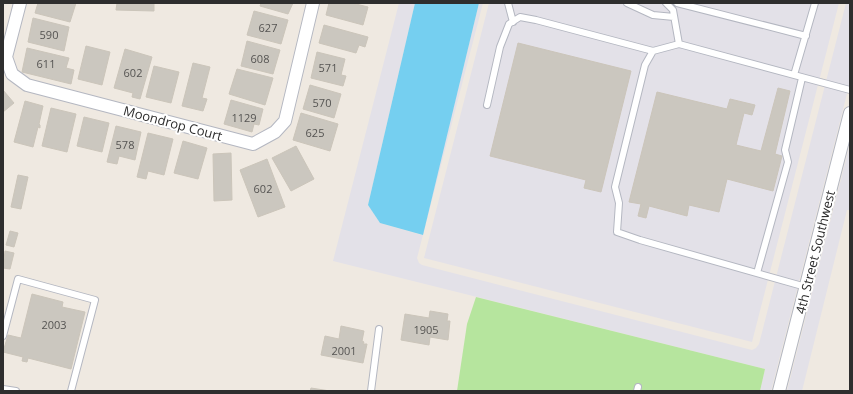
<svg xmlns="http://www.w3.org/2000/svg" width="853" height="394" font-family="'Open Sans',sans-serif">
	<style>
		.industrial { fill: #e3e1e8 }
		.green { fill: #b6e59e }
		.water { fill: #75cff0 }
		.building { fill: #cbc7bf; stroke: #cbc5ba }
		.lines { fill: none; stroke-linecap: round; stroke-linejoin: round }
		.service-casing { stroke: #b4b7c1; stroke-width: 8 }
		.minor-casing { stroke: #b4b7c1; stroke-width: 14 }
		.service { stroke: #fff; stroke-width: 6 }
		.minor { stroke: #fff; stroke-width: 12 }
		.labels { text-anchor: middle; dominant-baseline: central; stroke-width: 4; stroke-linejoin: round; paint-order: stroke }
		.number-label { font-size: 11px; fill: #555452 }
		.street-label { font-size: 13px; fill: #2e2e2e; stroke: #fff }
	</style>
	<rect width="100%" height="100%" fill="#efe9e1"/>
	<path class="industrial" d="M399,3H415L368,205L380,223L422,235L479,3H483L417,258L419,263L422,265L752,350L756,348L759,344L846,3H850V82L771,391H760L765,369L333,261Z
		M489,3H839L752,342L424,258Z
		M850,144V210H847L802,391H787Z"/>
	<path class="green" d="M476,297L765,369L760,391H457L467,324Z"/>
	<path class="water" d="M415,3H479L423,235L380,223L368,205Z"/>
	<path class="building" d="M38,3H76L70,22L35,13Z
		M117,3H154V11L116,10Z
		M261,3H293L288,14L260,6Z
		M329,3H352L368,7L363,25L326,15Z
		M254,11L288,20L281,44L247,35Z
		M33,18L69,27L64,51L28,42Z
		M324,25L368,37L365,47L359,45L356,53L319,43Z
		M247,41L280,50L273,74L241,66Z
		M518,43L631,71L601,192L584,188L586,180L490,156Z
		M86,46L110,52L102,85L78,79Z
		M27,48L69,58L66,68L74,70L71,84L22,72Z
		M125,49L152,57L140,99L132,97L133,93L114,88Z
		M317,52L345,59L341,75L346,76L343,86L311,78Z
		M193,63L210,67L202,98L207,99L203,111L182,106Z
		M154,66L179,72L171,103L146,97Z
		M237,69L273,78L265,105L229,94Z
		M310,85L341,94L334,118L303,109Z
		M778,88L790,91L775,154L782,156L773,191L727,179L719,212L689,205L687,216L649,206L646,218L638,216L641,204L629,202L657,92L727,109L730,99L755,105L752,115L744,113L736,145L761,151Z
		M3,90L14,103L3,112Z
		M231,100L263,109L259,125L254,124L252,132L224,124Z
		M25,101L43,106L39,124L40,125V128L38,127L33,147L14,142Z
		M51,108L76,114L67,152L42,146Z
		M301,113L338,124L330,151L293,140Z
		M84,117L109,123L102,152L77,146Z
		M116,126L141,132L135,160L119,156L117,164L107,162Z
		M148,133L173,139L164,175L148,171L146,179L137,177Z
		M183,141L207,148L198,179L174,173Z
		M296,146L314,179L291,191L272,158Z
		M231,153L232,200L214,201L213,154Z
		M267,159L285,207L258,217L240,170Z
		M18,175L28,177L21,209L11,207Z
		M10,231L18,233L14,247L6,245Z
		M5,251L14,253L10,269L3,268Z
		M32,294L63,302L62,307L85,312L71,369L28,358L27,362L22,361L23,357L3,352L8,335L21,338Z
		M430,311L448,314L447,321H450L448,340L430,337L429,345L401,340L405,314L429,318Z
		M341,326L364,331L362,341L364,342L363,344H367L363,363L321,355L325,336L339,339Z
		M311,388L330,391H310Z"/>
	<g class="lines">
		<g class="service-casing">
			<path id="service" d="M508,3L513,22
				M627,3L653,15L674,17
				M666,3L673,10L679,44L850,90
				M677,3L806,36
				M679,44L653,51L645,65L615,187L619,203L617,232L640,240L806,287
				M794,75L815,3
				M487,105L500,47L509,24L520,17L536,20L653,51
				M757,273L788,162L785,150L802,78
				M3,336L18,279L95,300L71,391
				M3,389L16,391
				M371,391L379,329
				M637,391L638,387"/>
		</g>
		<g class="minor-casing">
			<path id="minor" d="M20,3L6,57L12,74L27,85L253,144L275,132L285,121L313,3
				M779,391L850,113"/>
		</g>
		<use href="#service" class="service"/>
		<use href="#minor" class="minor"/>
	</g>
	<g class="labels">
		<g class="number-label">
			<text x="268" y="27">627</text>
			<text x="49" y="34">590</text>
			<text x="260" y="58">608</text>
			<text x="46" y="63">611</text>
			<text x="328" y="67">571</text>
			<text x="133" y="72">602</text>
			<text x="322" y="102">570</text>
			<text x="244" y="117">1129</text>
			<text x="315" y="132">625</text>
			<text x="125" y="144">578</text>
			<text x="263" y="188">602</text>
			<text x="54" y="324">2003</text>
			<text x="426" y="329">1905</text>
			<text x="344" y="350">2001</text>
		</g>
		<g class="street-label">
			<text transform="translate(173 123) rotate(15)">Moondrop Court</text>
			<text transform="translate(815 252) rotate(-76)">4th Street Southwest</text>
		</g>
	</g>
	<rect width="853" height="394" fill="none" stroke="#2e2e2e" stroke-width="8"/>
</svg>
